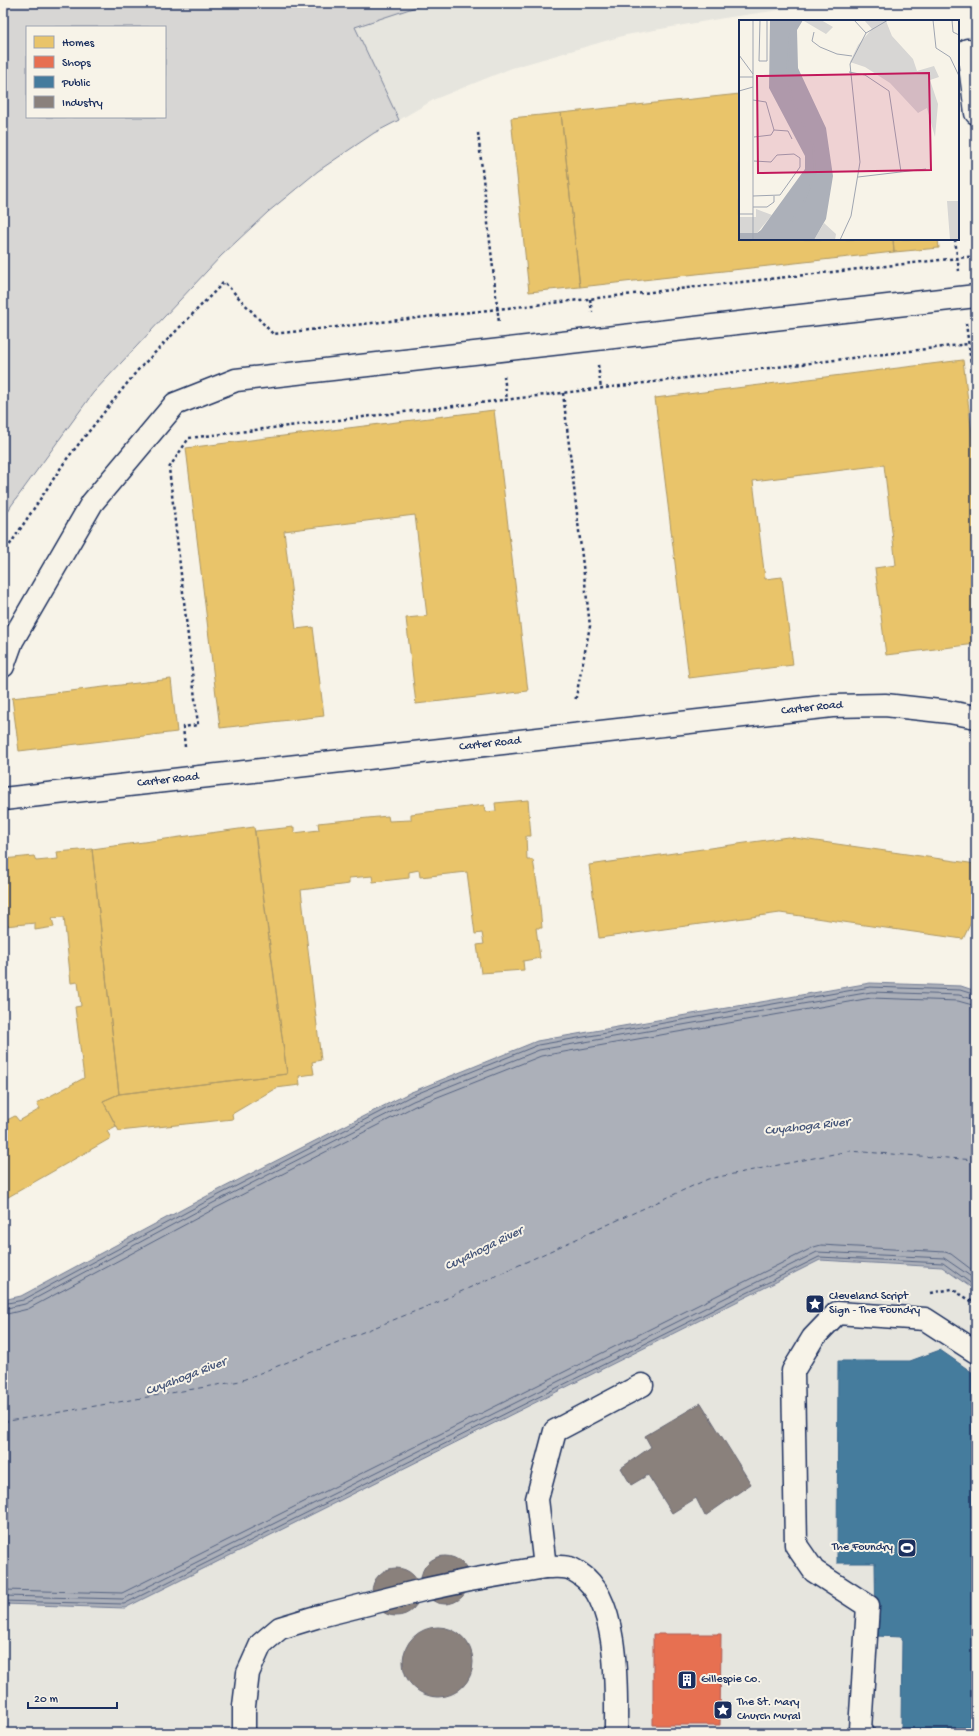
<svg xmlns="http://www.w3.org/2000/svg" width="979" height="1736" font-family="'Gochi Hand',sans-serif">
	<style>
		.built { fill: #e6e5de }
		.green { fill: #d7d6d4; stroke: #798299; fill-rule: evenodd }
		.water { fill: #acb0b9; stroke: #727c95 }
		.homes { fill: #e9c46a; stroke: #ab9766 }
		.shops { fill: #e76f51; stroke: #aa5c55 }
		.public { fill: #457b9d; stroke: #38648a }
		.industry { fill: #8a817c; stroke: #696873 }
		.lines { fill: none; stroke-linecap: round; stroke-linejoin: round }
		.shore { stroke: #556382; stroke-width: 1 }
		.ferry { stroke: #465679; stroke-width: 1; stroke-dasharray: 5 4; stroke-linecap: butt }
		.minor-casing { stroke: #1b2f5e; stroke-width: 25 }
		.path { stroke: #1b2f5e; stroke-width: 2.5; stroke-dasharray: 3 3; stroke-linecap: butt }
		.minor { stroke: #f7f3e8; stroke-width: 22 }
		.labels { text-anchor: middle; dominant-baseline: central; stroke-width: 4; stroke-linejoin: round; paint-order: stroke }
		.street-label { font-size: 12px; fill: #1b2f5e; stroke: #f7f3e8 }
		.poi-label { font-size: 12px; fill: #1b2f5e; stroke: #f7f3e8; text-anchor: start }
		.water-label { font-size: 13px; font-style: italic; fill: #465679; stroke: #f7f3e8 }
		.inset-river { fill: none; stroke: #acb0b9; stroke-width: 2 }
		.inset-road { fill: none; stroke: #9fa5b1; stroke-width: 1 }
		.view { fill: #c2185b; fill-opacity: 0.15; stroke: #c2185b; stroke-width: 2 }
		.inset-edge { fill: none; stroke: #1b2f5e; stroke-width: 2 }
	</style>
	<rect width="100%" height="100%" fill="#f7f3e8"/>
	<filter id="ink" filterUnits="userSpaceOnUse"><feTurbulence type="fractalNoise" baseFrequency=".025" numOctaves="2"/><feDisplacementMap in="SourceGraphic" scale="8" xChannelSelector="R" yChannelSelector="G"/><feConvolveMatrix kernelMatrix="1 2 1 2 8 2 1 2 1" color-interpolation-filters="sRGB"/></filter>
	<g filter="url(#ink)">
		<path class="built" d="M428,3H829L724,18L626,35L512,68L435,99L399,120L354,27Z
			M820,1260L942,1267L976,1291V1733H3V1604L125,1608Z"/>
		<path class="green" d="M3,3H428L355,27L399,120L374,133L318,171L268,212L221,256L93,393L11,506L3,520ZM27,27H165V117H27Z"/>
		<path class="water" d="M870,983L961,986L976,991V1291L942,1267L820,1260L125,1608L3,1604V1300L21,1296L209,1195L409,1093L537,1041Z"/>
		<path class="homes" d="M740,94V239H893L894,252L580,287L561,113Z
			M561,113L580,287L529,292L511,118Z
			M893,239H938L939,248L894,252Z
			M963,360L976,467V644L886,655L875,568L896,565L884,465L753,481L765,579L782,577L793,665L689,678L655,398Z
			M494,410L528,691L416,704L406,618L427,616L415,515L284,531L296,629L313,627L324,716L220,728L186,448Z
			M171,679L177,732L19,751L12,698Z
			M528,800L531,836H526L527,860H533L539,896L542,928H536L540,958L523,961L524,970L481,973L477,945L484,944L482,933L475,934L467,872L420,877L419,870L409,872V878L373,882L372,876L349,878V884L301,890L321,1060L312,1062L314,1074L299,1076L300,1085L276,1088L232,1114L233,1119L119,1131L103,1101L119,1094L287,1074L255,831L294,827V833L319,830L318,823L388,816L389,821L411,820V814L484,805L485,812L496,811L495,803Z
			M254,827L287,1074L119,1094L92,849Z
			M788,837L976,864V912L963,939L780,913L599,938L589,865Z
			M92,849L119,1094L103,1101L116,1126L107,1131L111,1138L3,1200V1122L15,1116L19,1121L40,1109L37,1103L84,1078L75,1007L81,1006L78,982L71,983L64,917L52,918L54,927L35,930V923L5,926V933L3,934V859L34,856L36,861L58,859L57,852Z"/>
		<path class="shops" d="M653,1634H721L720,1725H653Z"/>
		<path class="public" d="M940,1350L976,1375V1731L901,1730L902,1637L876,1636L875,1563H837L838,1361H910Z"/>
		<path class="industry" d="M701,1403L751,1484L705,1516L696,1498L672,1513L648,1475L631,1485L621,1468L651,1447L645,1436Z
			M421 1580a24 24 0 1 1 48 0a24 24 0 1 1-48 0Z
			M372 1592a24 24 0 1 1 48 0a24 24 0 1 1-48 0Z
			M403 1662a35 35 0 1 1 70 0a35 35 0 1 1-70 0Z"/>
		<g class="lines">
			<path class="shore" d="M3,1304L23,1300L211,1199L411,1096L538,1045L870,987L960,990L976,995
				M3,1309L25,1304L213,1203L413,1101L539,1050L871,992L959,995L976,1000
				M3,1315L28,1309L216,1208L415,1106L541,1056L871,998L958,1001L976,1006
				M3,1590L122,1593L814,1247L821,1245L945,1252L951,1254L976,1273
				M3,1596L123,1599L817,1252L944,1258L976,1280
				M3,1601L124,1604L819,1257L943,1263L976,1287"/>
			<path class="ferry" d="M3,1422L240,1381L436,1303L708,1179L849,1151L976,1160"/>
			<g class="minor-casing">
				<g id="minor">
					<path d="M968,50L976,113"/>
					<path d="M3,666L12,641L92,503L175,404L236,380L976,296"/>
					<path id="s1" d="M3,799L832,706L885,705L949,712L976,717"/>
					<path d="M545,1567C552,1567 562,1566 569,1568C573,1569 577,1572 580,1574C620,1600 616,1690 616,1733"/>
					<path d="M244,1733V1706L248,1673L261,1644L280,1628L316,1617L423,1590L470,1580L545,1567L537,1499L555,1431L642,1385"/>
					<path d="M863,1733L860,1729L868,1606L814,1571L796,1545L793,1371L813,1338L837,1313L925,1319L976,1352"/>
				</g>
			</g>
			<path class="path" d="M478,133L499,323
				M955,239L959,271
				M590,299L592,312
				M966,323L976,404
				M598,365L601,389
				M504,376L507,400
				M563,393L590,626L575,702
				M3,555L66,460L137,371L224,282L273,334L976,256
				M185,747L183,727L198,725L169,468L189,438L968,344
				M931,1293L952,1289L976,1304"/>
			<use href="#minor" class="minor"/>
		</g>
	</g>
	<defs>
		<g id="sight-square" transform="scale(1)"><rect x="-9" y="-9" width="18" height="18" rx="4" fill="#1b2f5e" stroke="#f7f3e8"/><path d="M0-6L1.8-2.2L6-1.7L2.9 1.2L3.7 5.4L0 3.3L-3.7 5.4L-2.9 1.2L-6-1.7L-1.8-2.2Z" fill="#fff"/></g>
		<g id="stadium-square" transform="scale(1)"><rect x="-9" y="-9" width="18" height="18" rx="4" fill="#1b2f5e" stroke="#f7f3e8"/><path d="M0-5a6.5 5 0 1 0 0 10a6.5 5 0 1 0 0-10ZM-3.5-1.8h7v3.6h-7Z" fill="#fff"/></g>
		<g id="building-square" transform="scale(1)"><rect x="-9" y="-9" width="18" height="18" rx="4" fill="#1b2f5e" stroke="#f7f3e8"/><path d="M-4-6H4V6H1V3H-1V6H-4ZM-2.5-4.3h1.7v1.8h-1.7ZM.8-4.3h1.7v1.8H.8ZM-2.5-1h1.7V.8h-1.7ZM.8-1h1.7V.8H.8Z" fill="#fff"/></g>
	</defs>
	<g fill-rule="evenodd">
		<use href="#sight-square" x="815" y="1304"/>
		<use href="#stadium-square" x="907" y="1548"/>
		<use href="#building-square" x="687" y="1680"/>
		<use href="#sight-square" x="723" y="1710"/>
	</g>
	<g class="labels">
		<g class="street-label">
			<text stroke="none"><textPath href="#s1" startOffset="814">Carter Road</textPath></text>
			<text stroke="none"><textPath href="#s1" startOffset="490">Carter Road</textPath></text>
			<text stroke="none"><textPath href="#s1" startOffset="166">Carter Road</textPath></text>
		</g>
		<g class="poi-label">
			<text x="829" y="1297">Cleveland Script<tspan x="829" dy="14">Sign - The Foundry</tspan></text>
			<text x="893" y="1548" text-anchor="end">The Foundry</text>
			<text x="701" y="1680">Gillespie Co.</text>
			<text x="737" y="1703">The St. Mary<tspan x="737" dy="14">Church Mural</tspan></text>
		</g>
		<g class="water-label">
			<text transform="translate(807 1127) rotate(-6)">Cuyahoga River</text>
			<text transform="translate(484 1249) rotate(-26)">Cuyahoga River</text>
			<text transform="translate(186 1377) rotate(-21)">Cuyahoga River</text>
		</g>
	</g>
	<g transform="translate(739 20)">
		<rect width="220" height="220" fill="#f7f3e8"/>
		<path d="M82,0L94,7L87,14L65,1ZM125,0H149L147,1L153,16L174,39L178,51L195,46L200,57L191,60L199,84L196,117L188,88L179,93L151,63L126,47L111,42L119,25L133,9ZM208,181H220V220H211ZM17,189L33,195L18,213H0V197H17ZM85,203L97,214L96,220H75Z" fill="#d7d6d4"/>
		<path d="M31,0H64L58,10L59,48L87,108L94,156L87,199L75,220H0V213H18L22,210L66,149V136L30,68Z" fill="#acb0b9"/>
		<path class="inset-river" d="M32,220L43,213L53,201L65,182L76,153L74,125L53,79L48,52L51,15L57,0"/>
		<path class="inset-road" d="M14,0V220M21,0L20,41H28V0M115,0L127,13M194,0L197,28L211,37L220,56M213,0L214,12L220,15M75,12L73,21L81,27L98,34L113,36M0,35L14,54M110,52L126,55L150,71L162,152M0,57H14M0,71L14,67M14,80L27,82L35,110L49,111L53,119M15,117L32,115L35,110M119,157L187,149M14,176L41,175L61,147V138L55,134L38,135L32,142L15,141M14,187H28L35,182V176M0,194H14M101,220L112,196L121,142L111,44L127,13L149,0"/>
		<path class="view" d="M190,53L192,150L19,153L18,56Z"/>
		<rect width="220" height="220" class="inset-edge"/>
	</g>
	<rect width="979" height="1736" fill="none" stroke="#f7f3e8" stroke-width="16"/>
	<rect x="8" y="8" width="963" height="1720" fill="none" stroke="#1b2f5e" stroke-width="1.5" filter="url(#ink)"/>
	<rect x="26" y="26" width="140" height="92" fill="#f7f3e8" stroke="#9fa5b1"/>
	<rect x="34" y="36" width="20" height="12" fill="#e9c46a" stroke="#9fa5b1"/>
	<text x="62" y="46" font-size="12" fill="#1b2f5e">Homes</text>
	<rect x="34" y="56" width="20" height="12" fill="#e76f51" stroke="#9fa5b1"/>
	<text x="62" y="66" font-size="12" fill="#1b2f5e">Shops</text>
	<rect x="34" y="76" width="20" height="12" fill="#457b9d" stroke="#9fa5b1"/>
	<text x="62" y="86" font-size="12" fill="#1b2f5e">Public</text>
	<rect x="34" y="96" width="20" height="12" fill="#8a817c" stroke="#9fa5b1"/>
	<text x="62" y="106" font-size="12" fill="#1b2f5e">Industry</text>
	<path d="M28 1702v6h89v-6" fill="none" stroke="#1b2f5e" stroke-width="2"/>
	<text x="34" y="1702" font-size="12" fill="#1b2f5e" stroke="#f7f3e8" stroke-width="3" paint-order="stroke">20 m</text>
</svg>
